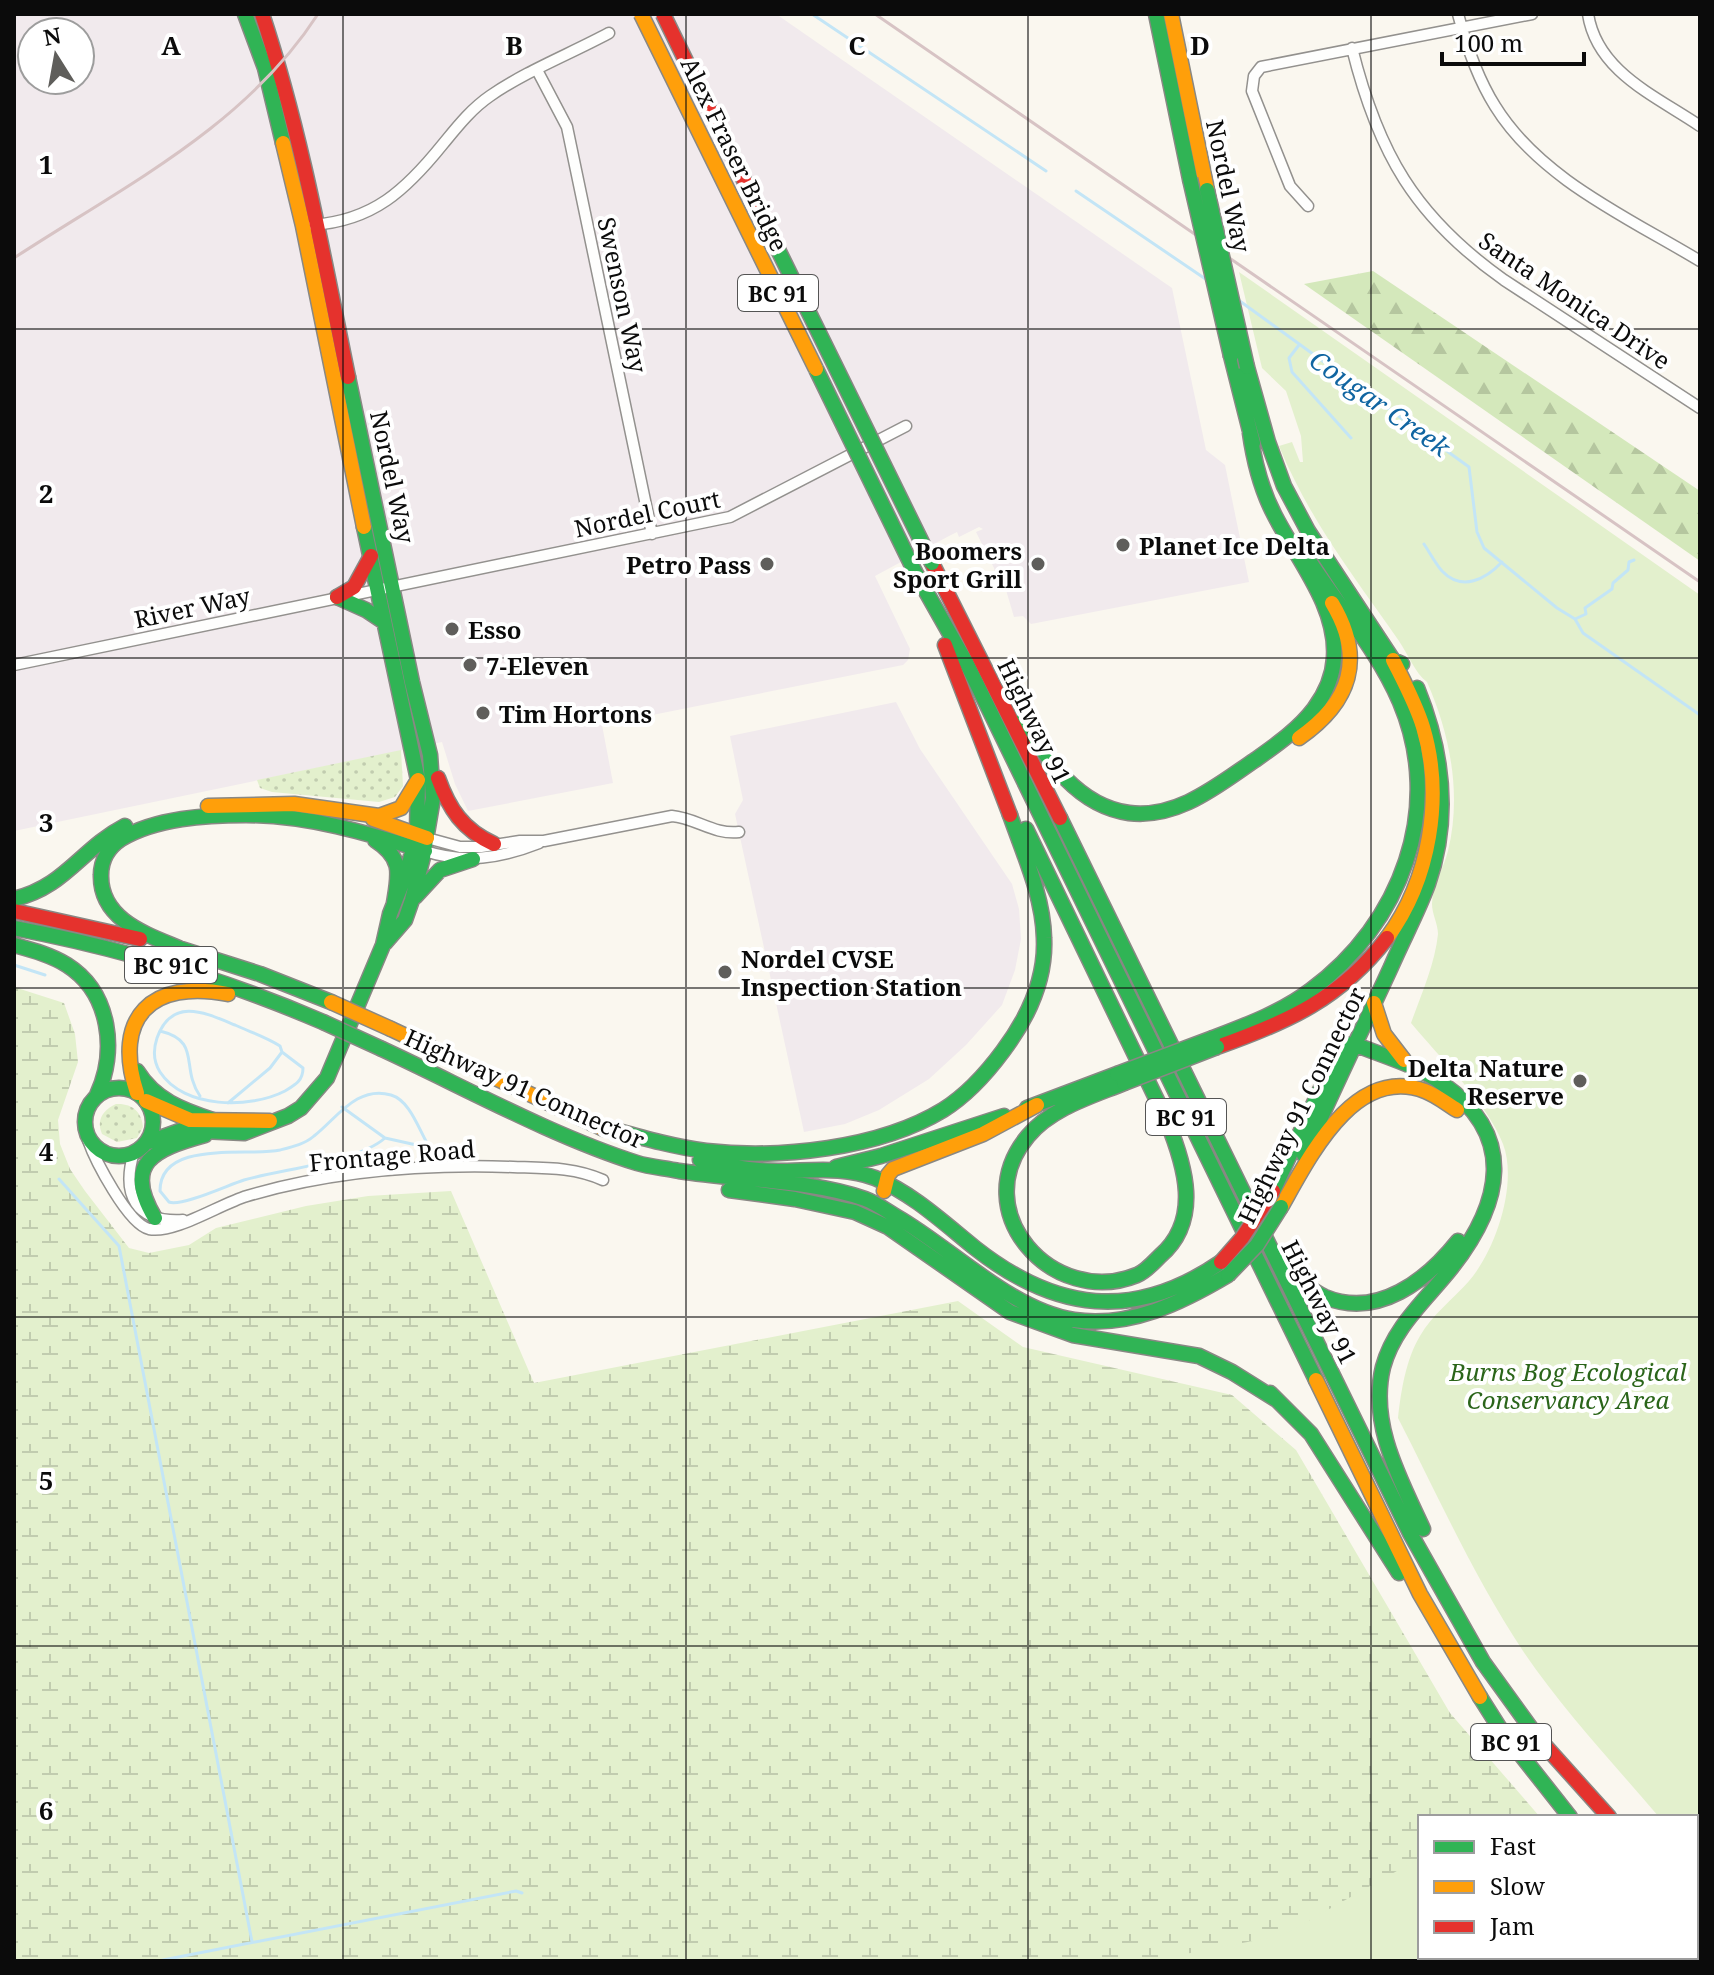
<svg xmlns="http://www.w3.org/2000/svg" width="1714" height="1975" font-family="'Noto Serif',serif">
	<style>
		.industrial { fill: #f1eaed; fill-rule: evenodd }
		.grass { fill: url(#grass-dots) }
		.forest { fill: url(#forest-firs) }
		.wetland { fill: url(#wetland-marsh) }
		.park { fill: #e3f0cd }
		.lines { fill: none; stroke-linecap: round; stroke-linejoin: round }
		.stream { stroke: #c3e5f6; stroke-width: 3 }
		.street-casing { stroke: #93918e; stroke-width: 13 }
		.fast-casing { stroke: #898884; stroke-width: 17 }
		.slow-casing { stroke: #898884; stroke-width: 17 }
		.jam-casing { stroke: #898884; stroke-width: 17 }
		.street { stroke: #fefefd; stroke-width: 10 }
		.fast { stroke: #30b455; stroke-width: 14 }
		.slow { stroke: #ff9f0a; stroke-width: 14 }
		.jam { stroke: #e5322d; stroke-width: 14 }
		.rail { stroke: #d7c3c4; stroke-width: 3 }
		.fast-bridge-casing { stroke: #898884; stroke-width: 17; stroke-linecap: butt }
		.slow-bridge-casing { stroke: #898884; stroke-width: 17; stroke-linecap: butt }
		.jam-bridge-casing { stroke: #898884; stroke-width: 17; stroke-linecap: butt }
		.fast-bridge { stroke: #30b455; stroke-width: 14 }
		.slow-bridge { stroke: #ff9f0a; stroke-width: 14 }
		.jam-bridge { stroke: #e5322d; stroke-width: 14 }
		.grid { fill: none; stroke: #0b0b0b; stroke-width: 2; stroke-opacity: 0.55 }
		.poi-dot { fill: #5f5e5b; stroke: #fff; stroke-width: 3 }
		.labels { text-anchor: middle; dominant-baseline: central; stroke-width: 8; stroke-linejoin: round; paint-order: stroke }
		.shield { fill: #fff; stroke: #545454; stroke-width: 2 }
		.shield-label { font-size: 22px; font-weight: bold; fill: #0b0b0b }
		.street-label { font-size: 24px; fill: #0b0b0b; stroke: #fff }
		.poi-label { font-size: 24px; font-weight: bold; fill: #0b0b0b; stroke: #fff; text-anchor: start }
		.park-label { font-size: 24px; font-style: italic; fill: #2b651a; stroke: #fff }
		.water-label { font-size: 26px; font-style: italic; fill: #1065a1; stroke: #fff }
		.grid-label { font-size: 26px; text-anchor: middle; font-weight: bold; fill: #0b0b0b; stroke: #fff; stroke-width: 8; stroke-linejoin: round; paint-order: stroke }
	</style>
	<defs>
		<pattern id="grass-dots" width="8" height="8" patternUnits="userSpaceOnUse" patternTransform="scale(2)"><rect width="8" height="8" fill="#e3f0cd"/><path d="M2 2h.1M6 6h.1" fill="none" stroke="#c1ccaf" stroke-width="1.8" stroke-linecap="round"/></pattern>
		<pattern id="forest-firs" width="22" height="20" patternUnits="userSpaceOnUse" patternTransform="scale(2)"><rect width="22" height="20" fill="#d4e8bb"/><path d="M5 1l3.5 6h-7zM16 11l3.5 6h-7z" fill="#b5c69f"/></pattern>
		<pattern id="wetland-marsh" width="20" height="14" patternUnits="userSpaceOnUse" patternTransform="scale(2)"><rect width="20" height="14" fill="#e3f0cd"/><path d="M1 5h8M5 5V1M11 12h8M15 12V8" fill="none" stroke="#c1ccaf"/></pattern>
	</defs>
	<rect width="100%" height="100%" fill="#faf7ef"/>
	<path class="industrial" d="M14,14H776L1172,288L1206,450L1225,465L1249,582L1031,624L1023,616L1014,617L1006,590L999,591L994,568L976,532L983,529L979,527L959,537L957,532L949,536L875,576L910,649L908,660L903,665L602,725L613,783L468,811L455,784L442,742L14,831ZM32,32H80V80H32Z
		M896,702L920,749L1012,884L1019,909L1021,939L1015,970L1002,1005L966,1045L929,1079L879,1110L845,1124L804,1132L735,814L743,800L730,736Z"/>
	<path class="grass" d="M401,750L403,786L395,797L379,802L272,792L260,788L257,780Z
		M116,1104C132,1103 142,1112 143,1127L137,1138L117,1142L102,1134C96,1120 103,1110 116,1104Z"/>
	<path class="forest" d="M1373,271L1700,491V561L1304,284Z"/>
	<path class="wetland" d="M14,987L64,1003L75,1034L78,1062L58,1120L60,1144L70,1169L85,1191L129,1248L149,1253L189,1245L216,1228L306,1206L368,1196L451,1191L534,1383L958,1301L1023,1347L1232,1395L1296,1450L1450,1713L1540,1817H1420V1957H1667L1670,1961H14Z"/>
	<path class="park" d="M1239,272L1700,595V1865L1696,1860V1817H1659C1613,1763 1563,1710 1523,1651C1474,1577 1438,1496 1398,1418C1401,1391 1406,1359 1420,1336C1432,1315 1453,1299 1469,1281C1496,1250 1518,1183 1503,1144C1488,1104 1439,1057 1411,1023C1421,995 1435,964 1438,934C1438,924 1432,914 1432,904C1432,887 1444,867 1448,851C1462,794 1450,734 1427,682C1415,673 1408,654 1399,641C1353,575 1310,521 1279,446L1292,442L1300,462H1303L1301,436L1286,391L1262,368Z
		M1420,1858V1957H1540L1541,1961H1149L1283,1935Z"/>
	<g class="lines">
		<path class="stream" d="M812,14L1046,171
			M1076,191L1207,280
			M1237,299L1469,467L1477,532L1484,548L1557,608L1575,619L1583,633L1700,715
			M1299,345L1289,358L1292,372L1351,438
			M1424,544C1430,553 1435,563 1442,571C1462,592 1486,579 1502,562
			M1575,619L1586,614L1585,608L1612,589L1613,583L1628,570L1629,562L1634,560
			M14,965L45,975
			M160,1031C202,1041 180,1067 200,1096
			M228,1103L270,1068L282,1052L280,1046C266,1037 250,1032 235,1025C206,1013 172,996 157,1038C153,1050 153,1061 160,1072C184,1109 250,1109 285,1091C295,1085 303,1081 303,1068L282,1052
			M342,1107L385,1138L430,1148
			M385,1138C358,1162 282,1169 244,1180C228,1185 181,1207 169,1202L160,1191C160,1139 247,1157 280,1150C292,1147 305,1144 314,1136C337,1118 357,1085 391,1095C411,1101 419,1131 430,1148
			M59,1179L119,1246L252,1942
			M158,1961L516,1891L522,1893"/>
		<g class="street-casing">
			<path id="street" d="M1458,14C1466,44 1478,79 1495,106C1540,179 1629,218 1700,261
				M1588,14C1597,72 1656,96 1700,126
				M1352,48C1378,153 1415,217 1504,280L1700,408
				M537,70L567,127L652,534
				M1308,206L1290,186L1252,91L1254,76L1261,67L1532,14
				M312,225C373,221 406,190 443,144C457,127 471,109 490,96C526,71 570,54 609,33
				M14,665L730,517L906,426
				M427,838L460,847H481L520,841H544L672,816C696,818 714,835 739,832
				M425,851C464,864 501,858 539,843
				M88,1140C95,1160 128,1224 149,1229C175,1234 220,1204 247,1196C332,1171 425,1164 513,1167C545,1168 574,1167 603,1180
				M134,1152C121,1195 136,1223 183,1220"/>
		</g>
		<g class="fast-casing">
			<path id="fast" d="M245,14L265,68L283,143
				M1156,14L1190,179
				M1231,356L1253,443
				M1247,367L1268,442L1284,486L1308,531L1393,660L1402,664
				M348,377L412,682L430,755L433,798L423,857L412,900L405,920L385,943
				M915,572L967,664L1316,1380
				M337,597L366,610L384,622
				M1023,720C1047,760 1078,806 1129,813C1178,819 1218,785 1255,760C1276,745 1298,730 1314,709C1325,694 1333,676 1334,658C1338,606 1296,558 1274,514C1261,489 1254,461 1250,433
				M1060,818L1410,1533L1483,1662L1538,1738
				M1026,829L1167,1121C1185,1165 1202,1220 1160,1256C1153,1263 1145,1272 1137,1275C1053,1309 965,1211 1028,1136C1051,1108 1092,1096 1124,1083
				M375,840C403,858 399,873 394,903
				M415,897L440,870L473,859
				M14,899C65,887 81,849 125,826
				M14,928C121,948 223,979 323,1022
				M14,945C32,950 51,955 67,965C111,993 117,1052 97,1095
				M169,945L260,974L331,1002
				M179,948C145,934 100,919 101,875C101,860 109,847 121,839C156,818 206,815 246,815C308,815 367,833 425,851
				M1213,1038C1247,1025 1282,1012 1311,990C1401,924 1445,808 1400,702C1378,650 1338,606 1308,559
				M382,1049C464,1087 552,1136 637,1163C650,1167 665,1168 679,1171C736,1180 813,1180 865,1199C876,1203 887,1211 897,1217C951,1248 1012,1311 1074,1320C1130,1328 1181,1303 1228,1275
				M137,1071C155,1100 182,1110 213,1120
				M85 1122a34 34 0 1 1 68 0a34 34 0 1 1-68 0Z
				M1027,1108L1117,1074
				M593,1124C630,1134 667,1146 706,1151C779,1159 879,1149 943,1110C967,1095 986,1074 1003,1051C1027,1019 1046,979 1044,938C1043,896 1024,855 1010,815
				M149,1142L182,1130L244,1133L288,1116L301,1108L327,1078L383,945L390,914L407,871L417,834L418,780L364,527
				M1304,1155C1332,1092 1362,1030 1391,967C1403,939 1418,912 1428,884C1451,818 1443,752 1417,688
				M700,1160C726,1166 752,1171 778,1171C811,1171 844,1166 875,1178C912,1193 944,1223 975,1248C1055,1311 1134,1322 1221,1262
				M836,1167L881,1156L1004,1116
				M729,1190L795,1199L855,1212L888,1227L1010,1312L1073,1335L1199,1356L1232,1372L1277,1400
				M1273,1191L1341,1045L1354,1044C1383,1056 1417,1065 1443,1084C1517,1136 1502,1203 1452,1267C1427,1299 1394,1326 1383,1367C1369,1424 1400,1479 1423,1529
				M155,1218C122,1163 154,1149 205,1135
				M1278,1257C1292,1271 1307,1289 1325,1297C1378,1319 1427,1280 1458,1241
				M1270,1393L1311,1434L1399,1573
				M1480,1697L1499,1727L1570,1817
				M1696,1910L1700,1915"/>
		</g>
		<g class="slow-casing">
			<path id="slow" d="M1171,14L1207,190
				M283,143L303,226L364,527
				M1299,738C1351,702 1365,658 1332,603
				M208,806L294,804L379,816L401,808L418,780
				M373,819L427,838
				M1387,938C1430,880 1444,796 1423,727C1416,704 1404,682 1393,660
				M1374,1003L1384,1034L1404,1060
				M391,1029L604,1129
				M137,1093C112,1017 152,979 228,994
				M146,1101L190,1120L270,1121
				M884,1191L888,1175L893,1169L983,1134L1037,1105
				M1281,1207C1309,1158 1354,1064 1425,1091C1436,1095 1447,1104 1457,1110
				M1316,1380L1420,1594L1480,1697"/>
		</g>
		<g class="jam-casing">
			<path id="jam" d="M262,14C301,132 323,255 348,377
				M932,563L1060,818
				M337,597L354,587L371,556
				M945,645L1010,815
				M438,778C449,809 463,830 494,844
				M14,911L140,939
				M1217,1047C1288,1022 1340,999 1387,938
				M1538,1738L1609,1817
				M1696,1949L1700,1954"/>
		</g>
		<use href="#street" class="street"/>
		<use href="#fast" class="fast"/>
		<use href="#slow" class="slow"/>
		<use href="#jam" class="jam"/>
		<path class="rail" d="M875,14L1700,582
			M14,258C124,186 245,127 318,14"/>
		<g class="fast-bridge-casing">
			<path id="fast-bridge" d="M1190,179L1231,356
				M1207,190L1247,367
				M760,213L932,563
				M816,369L915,572
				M323,1022L382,1049
				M1117,1074L1213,1038
				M1124,1083L1217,1047
				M1228,1275L1257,1245L1281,1207"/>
		</g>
		<g class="slow-bridge-casing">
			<path id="slow-bridge" d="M641,14L816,369
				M331,1002L391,1029"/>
		</g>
		<g class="jam-bridge-casing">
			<path id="jam-bridge" d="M663,14L760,213
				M1221,1262L1242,1238L1273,1191"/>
		</g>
		<use href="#fast-bridge" class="fast-bridge"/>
		<use href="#slow-bridge" class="slow-bridge"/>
		<use href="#jam-bridge" class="jam-bridge"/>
	</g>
	<path class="grid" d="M343,14V1961M686,14V1961M1028,14V1961M1371,14V1961M14,329H1700M14,658H1700M14,988H1700M14,1317H1700M14,1646H1700"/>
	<g class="poi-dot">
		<circle cx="1123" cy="545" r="8"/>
		<circle cx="767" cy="564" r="8"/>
		<circle cx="1038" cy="564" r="8"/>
		<circle cx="452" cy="629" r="8"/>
		<circle cx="470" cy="665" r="8"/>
		<circle cx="483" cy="713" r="8"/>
		<circle cx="725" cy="972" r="8"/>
		<circle cx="1580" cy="1081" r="8"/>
	</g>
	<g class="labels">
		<g class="shield">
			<rect x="738" y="275" width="80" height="36" rx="6"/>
			<rect x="125" y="947" width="92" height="36" rx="6"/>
			<rect x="1146" y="1099" width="80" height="36" rx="6"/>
			<rect x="1471" y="1724" width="80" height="36" rx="6"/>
		</g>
		<g class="shield-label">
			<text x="778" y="293">BC 91</text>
			<text x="171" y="965">BC 91C</text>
			<text x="1186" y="1117">BC 91</text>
			<text x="1511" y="1742">BC 91</text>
		</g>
		<g class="street-label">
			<text transform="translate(735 154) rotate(64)">Alex Fraser Bridge</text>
			<text transform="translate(1229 186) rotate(78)">Nordel Way</text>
			<text transform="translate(623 295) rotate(78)">Swenson Way</text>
			<text transform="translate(1575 300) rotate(34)">Santa Monica Drive</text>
			<text transform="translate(393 477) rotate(78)">Nordel Way</text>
			<text transform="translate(647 513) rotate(-12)">Nordel Court</text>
			<text transform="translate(192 607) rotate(-12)">River Way</text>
			<text transform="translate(1035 721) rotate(64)">Highway 91</text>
			<text transform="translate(525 1088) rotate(24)">Highway 91 Connector</text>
			<text transform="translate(1301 1105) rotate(-64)">Highway 91 Connector</text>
			<text transform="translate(392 1155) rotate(-5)">Frontage Road</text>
			<text transform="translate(1320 1302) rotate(63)">Highway 91</text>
		</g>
		<g class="poi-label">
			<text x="1139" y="545">Planet Ice Delta</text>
			<text x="1022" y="550" text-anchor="end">Boomers<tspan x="1022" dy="28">Sport Grill</tspan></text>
			<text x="751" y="564" text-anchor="end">Petro Pass</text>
			<text x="468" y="629">Esso</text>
			<text x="486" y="665">7-Eleven</text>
			<text x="499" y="713">Tim Hortons</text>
			<text x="741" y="958">Nordel CVSE<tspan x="741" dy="28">Inspection Station</tspan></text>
			<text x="1564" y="1067" text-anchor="end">Delta Nature<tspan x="1564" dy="28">Reserve</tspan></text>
		</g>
		<g class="park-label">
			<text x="1568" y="1371">Burns Bog Ecological<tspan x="1568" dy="28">Conservancy Area</tspan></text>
		</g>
		<g class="water-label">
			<text transform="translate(1380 403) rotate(35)">Cougar Creek</text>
		</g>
	</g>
	<g class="grid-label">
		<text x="171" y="55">A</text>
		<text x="514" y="55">B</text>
		<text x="857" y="55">C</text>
		<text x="1200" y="55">D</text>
		<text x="46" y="174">1</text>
		<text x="46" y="503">2</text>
		<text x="46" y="832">3</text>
		<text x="46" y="1161">4</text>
		<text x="46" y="1490">5</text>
		<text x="46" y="1820">6</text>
	</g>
	<rect width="1714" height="1975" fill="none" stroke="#0b0b0b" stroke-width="32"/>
	<rect x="1418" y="1815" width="280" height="144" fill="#ffffff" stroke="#9d9d9d" stroke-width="2"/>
	<rect x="1434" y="1841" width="40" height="12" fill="#30b455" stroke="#9d9d9d" stroke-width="2"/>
	<text x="1490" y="1855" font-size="24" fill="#0b0b0b">Fast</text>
	<rect x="1434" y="1881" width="40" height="12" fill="#ff9f0a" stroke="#9d9d9d" stroke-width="2"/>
	<text x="1490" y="1895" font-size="24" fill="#0b0b0b">Slow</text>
	<rect x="1434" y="1921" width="40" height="12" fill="#e5322d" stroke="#9d9d9d" stroke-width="2"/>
	<text x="1490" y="1935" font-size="24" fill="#0b0b0b">Jam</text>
	<g transform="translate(56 56) rotate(349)"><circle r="38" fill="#ffffff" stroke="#9d9d9d" stroke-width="2"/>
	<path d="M0-6L14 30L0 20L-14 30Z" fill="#5f5e5b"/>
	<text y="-12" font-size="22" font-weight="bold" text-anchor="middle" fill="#0b0b0b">N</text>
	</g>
	<path d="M1442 52v12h142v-12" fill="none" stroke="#0b0b0b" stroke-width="4"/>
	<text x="1454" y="52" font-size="24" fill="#0b0b0b" stroke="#ffffff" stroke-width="6" paint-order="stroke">100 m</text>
</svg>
